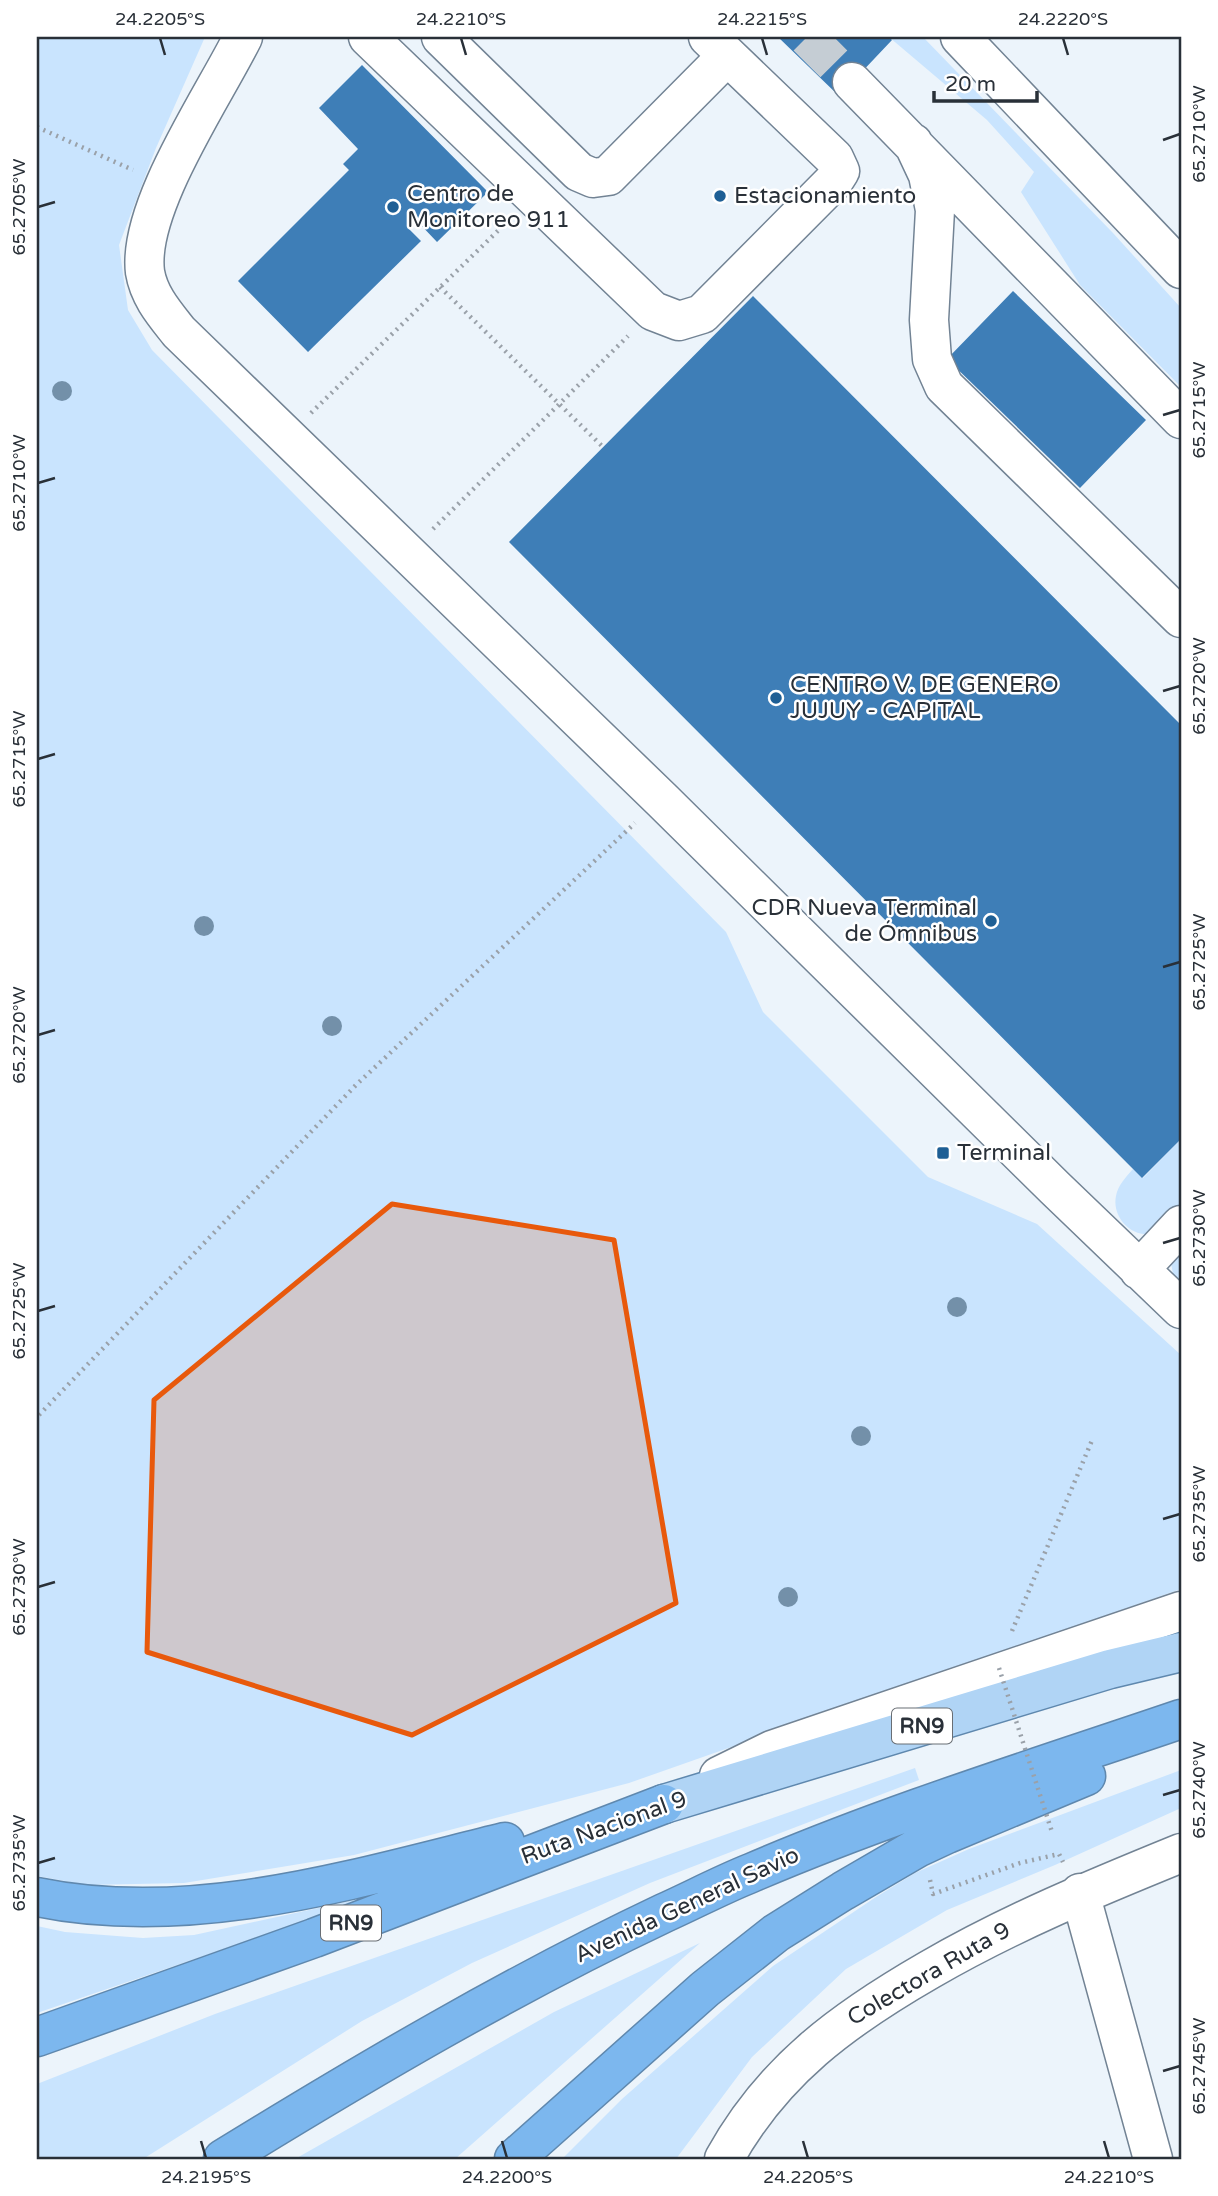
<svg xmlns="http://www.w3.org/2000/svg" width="1218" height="2196" font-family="'Varela Round',sans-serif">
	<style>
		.green { fill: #c9e4fe }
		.building { fill: #3e7eb7 }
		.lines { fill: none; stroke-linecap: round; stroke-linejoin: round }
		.minor-tunnel { stroke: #c5cdd4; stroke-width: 38; stroke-dasharray: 38 19; stroke-linecap: butt }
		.minor-casing { stroke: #728394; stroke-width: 41 }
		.major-casing { stroke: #5f88ae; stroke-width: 41 }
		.highway-casing { stroke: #5f88ae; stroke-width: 41 }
		.path { stroke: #9aa1a9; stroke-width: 4.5; stroke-dasharray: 2 5; stroke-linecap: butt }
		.minor { stroke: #fff; stroke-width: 38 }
		.major { stroke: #b0d4f5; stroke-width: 38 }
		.highway { stroke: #7cb7ee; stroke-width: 38 }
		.path-bridge { stroke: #9aa1a9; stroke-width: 4.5; stroke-dasharray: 2 5; stroke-linecap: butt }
		.tree { fill: #7390a9 }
		.marked { fill: #e8590c; fill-opacity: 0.2; stroke: #e8590c; stroke-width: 5; stroke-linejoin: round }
		.ticks { fill: none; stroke: #293038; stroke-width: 2.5 }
		.poi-dot { fill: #1e5f95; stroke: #fff; stroke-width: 2.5 }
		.labels { text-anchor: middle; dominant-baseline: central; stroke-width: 5; stroke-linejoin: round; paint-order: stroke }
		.shield { fill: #fff; stroke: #696e74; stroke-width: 2 }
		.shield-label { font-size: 21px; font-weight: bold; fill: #293038 }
		.poi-label { font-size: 23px; fill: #293038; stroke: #fff; text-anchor: start }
		.street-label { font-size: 23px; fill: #293038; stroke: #fff }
		.neatline { fill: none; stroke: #293038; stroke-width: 2.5 }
		.ticks-label { font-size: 18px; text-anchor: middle; fill: #293038 }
	</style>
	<rect width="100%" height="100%" fill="#ecf4fb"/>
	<path class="green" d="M38,37H205L156,148L119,245L128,310L152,350L726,932L763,1012L928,1177L1037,1224L1181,1355V1589L629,1783L354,1855L184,1883L87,1885L37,1876Z
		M889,37H923L1113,233L1181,308V387L1080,285L1021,192L1034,172L987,120Z
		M1181,1139V1212C1175,1218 1168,1226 1161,1230C1138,1244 1111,1220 1116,1196C1118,1185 1126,1177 1133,1169L1143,1178Z
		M1181,1239V1285L1173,1274L1170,1257Z
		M915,1768L919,1780L650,1883L472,1963L362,2021L143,2159H37V2084L215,2014Z
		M1181,1770V1808L1055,1865L947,1910L846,1969L752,2057L676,2159H562L622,2099L773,1966L876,1897L915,1873L969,1849Z
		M387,1893L37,2013V1926L65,1932L143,1938L194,1935Z
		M700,1943L455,2159H295L554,2012Z"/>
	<path class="building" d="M778,37H889L892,40L839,96Z
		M362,65L488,192L437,242L417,221L409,229L421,241L308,352L238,281L349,170L343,164L358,149L319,108Z
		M1013,291L1146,420L1080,488L947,359Z
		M753,296L1181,725V1139L1142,1178L509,542Z"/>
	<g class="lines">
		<path class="minor-tunnel" d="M807,37L852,82"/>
		<g class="minor-casing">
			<path id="minor" d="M243,37C214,96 137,207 145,272C149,296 164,313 179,332L661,799L1055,1188L1181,1309
				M368,37L653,311L679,321L702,314L833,182L840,171L834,158L708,37
				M441,37L579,172L593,178L608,176L727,56
				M960,37L1181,269
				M852,82L1181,419
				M913,143L928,175L935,210L929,320L932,359L944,386L1181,618
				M1139,1270L1181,1225
				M719,1776L772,1750L1181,1611
				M1080,1893L1153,2159
				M724,2159C773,2070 844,2019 929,1970C1010,1923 1095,1888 1181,1853"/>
		</g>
		<g class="major-casing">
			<path id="major" d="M664,1804L1110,1669L1181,1652"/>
		</g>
		<g class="highway-casing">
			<path id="highway" d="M37,1897C193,1929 354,1879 505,1842
				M37,2037L314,1938L664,1804
				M223,2159C366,2071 512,1985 664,1913C693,1900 721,1885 751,1873C891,1813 1037,1768 1181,1719
				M514,2159L705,1989L776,1933L843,1891L917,1848L947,1834L1086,1776"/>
		</g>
		<path class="path" d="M37,127L133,170
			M440,287L603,447
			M311,413L508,221
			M433,529L628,336
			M39,1415L356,1085L635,823
			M1012,1631L1093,1438
			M930,1880L933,1894L1020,1863L1059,1854L1063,1862"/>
		<use href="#minor" class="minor"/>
		<use href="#major" class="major"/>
		<use href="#highway" class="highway"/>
		<path class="path-bridge" d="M999,1668L1052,1832"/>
	</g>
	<g class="tree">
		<circle cx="62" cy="391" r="10"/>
		<circle cx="204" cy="926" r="10"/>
		<circle cx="332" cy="1026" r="10"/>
		<circle cx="957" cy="1307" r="10"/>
		<circle cx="861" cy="1436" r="10"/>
		<circle cx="788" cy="1597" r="10"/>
	</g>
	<path class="marked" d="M392,1204L614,1240L676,1603L412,1735L147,1652L154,1400Z"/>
	<path class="ticks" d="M160,38L165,55M461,38L466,55M762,38L767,55M1063,38L1068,55M1163,140L1180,134M38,207L55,202M1163,415L1180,410M38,483L55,478M1163,691L1180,686M38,759L55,754M1163,967L1180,962M38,1035L55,1030M1163,1243L1180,1238M38,1311L55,1306M1163,1519L1180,1514M38,1587L55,1582M1163,1795L1180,1790M38,1863L55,1858M1163,2071L1180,2066M201,2141L206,2158M502,2141L507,2158M803,2141L808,2158M1104,2141L1109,2158"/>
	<g class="poi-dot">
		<circle cx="720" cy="196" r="7"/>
		<circle cx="393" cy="207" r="7"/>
		<circle cx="776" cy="698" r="7"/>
		<circle cx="991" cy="921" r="7"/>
		<rect x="936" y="1146" width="14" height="14" rx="3.5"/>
	</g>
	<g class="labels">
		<g class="shield">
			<rect x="892" y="1708.5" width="60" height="35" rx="5"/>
			<rect x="321" y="1905.5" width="60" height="35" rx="5"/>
		</g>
		<g class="shield-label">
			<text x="922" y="1726">RN9</text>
			<text x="351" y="1923">RN9</text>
		</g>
		<g class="poi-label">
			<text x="407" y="194">Centro de<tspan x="407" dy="26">Monitoreo 911</tspan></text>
			<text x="734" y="196">Estacionamiento</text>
			<text x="790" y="685">CENTRO V. DE GENERO<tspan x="790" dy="26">JUJUY - CAPITAL</tspan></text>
			<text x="977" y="908" text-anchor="end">CDR Nueva Terminal<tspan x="977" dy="26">de Ómnibus</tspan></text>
			<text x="957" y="1153">Terminal</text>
		</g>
		<g class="street-label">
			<text transform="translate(604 1828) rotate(-20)">Ruta Nacional 9</text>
			<text transform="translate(687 1905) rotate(-25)">Avenida General Savio</text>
			<text transform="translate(929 1974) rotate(-30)">Colectora Ruta 9</text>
		</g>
	</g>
	<rect width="1218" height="2196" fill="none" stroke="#ffffff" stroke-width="77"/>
	<path d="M934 91v10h103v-10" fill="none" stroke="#293038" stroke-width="3.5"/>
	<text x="945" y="91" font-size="21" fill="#293038" stroke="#ffffff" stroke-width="5" paint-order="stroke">20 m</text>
	<rect x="38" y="38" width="1142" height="2120" class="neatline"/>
	<g class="ticks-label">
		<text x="160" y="25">24.2205°S</text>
		<text x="461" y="25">24.2210°S</text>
		<text x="762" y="25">24.2215°S</text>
		<text x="1063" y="25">24.2220°S</text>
		<text transform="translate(1199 134) rotate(-90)" y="6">65.2710°W</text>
		<text transform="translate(19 207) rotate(-90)" y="6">65.2705°W</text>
		<text transform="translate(1199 410) rotate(-90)" y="6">65.2715°W</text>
		<text transform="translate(19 483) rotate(-90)" y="6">65.2710°W</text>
		<text transform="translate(1199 686) rotate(-90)" y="6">65.2720°W</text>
		<text transform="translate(19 759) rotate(-90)" y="6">65.2715°W</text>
		<text transform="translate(1199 962) rotate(-90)" y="6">65.2725°W</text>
		<text transform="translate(19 1035) rotate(-90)" y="6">65.2720°W</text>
		<text transform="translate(1199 1238) rotate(-90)" y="6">65.2730°W</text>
		<text transform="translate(19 1311) rotate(-90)" y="6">65.2725°W</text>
		<text transform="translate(1199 1514) rotate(-90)" y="6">65.2735°W</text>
		<text transform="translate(19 1587) rotate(-90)" y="6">65.2730°W</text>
		<text transform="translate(1199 1790) rotate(-90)" y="6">65.2740°W</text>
		<text transform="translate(19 1863) rotate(-90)" y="6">65.2735°W</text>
		<text transform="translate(1199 2066) rotate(-90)" y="6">65.2745°W</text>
		<text x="206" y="2183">24.2195°S</text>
		<text x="507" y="2183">24.2200°S</text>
		<text x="808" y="2183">24.2205°S</text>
		<text x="1109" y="2183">24.2210°S</text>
	</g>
</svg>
